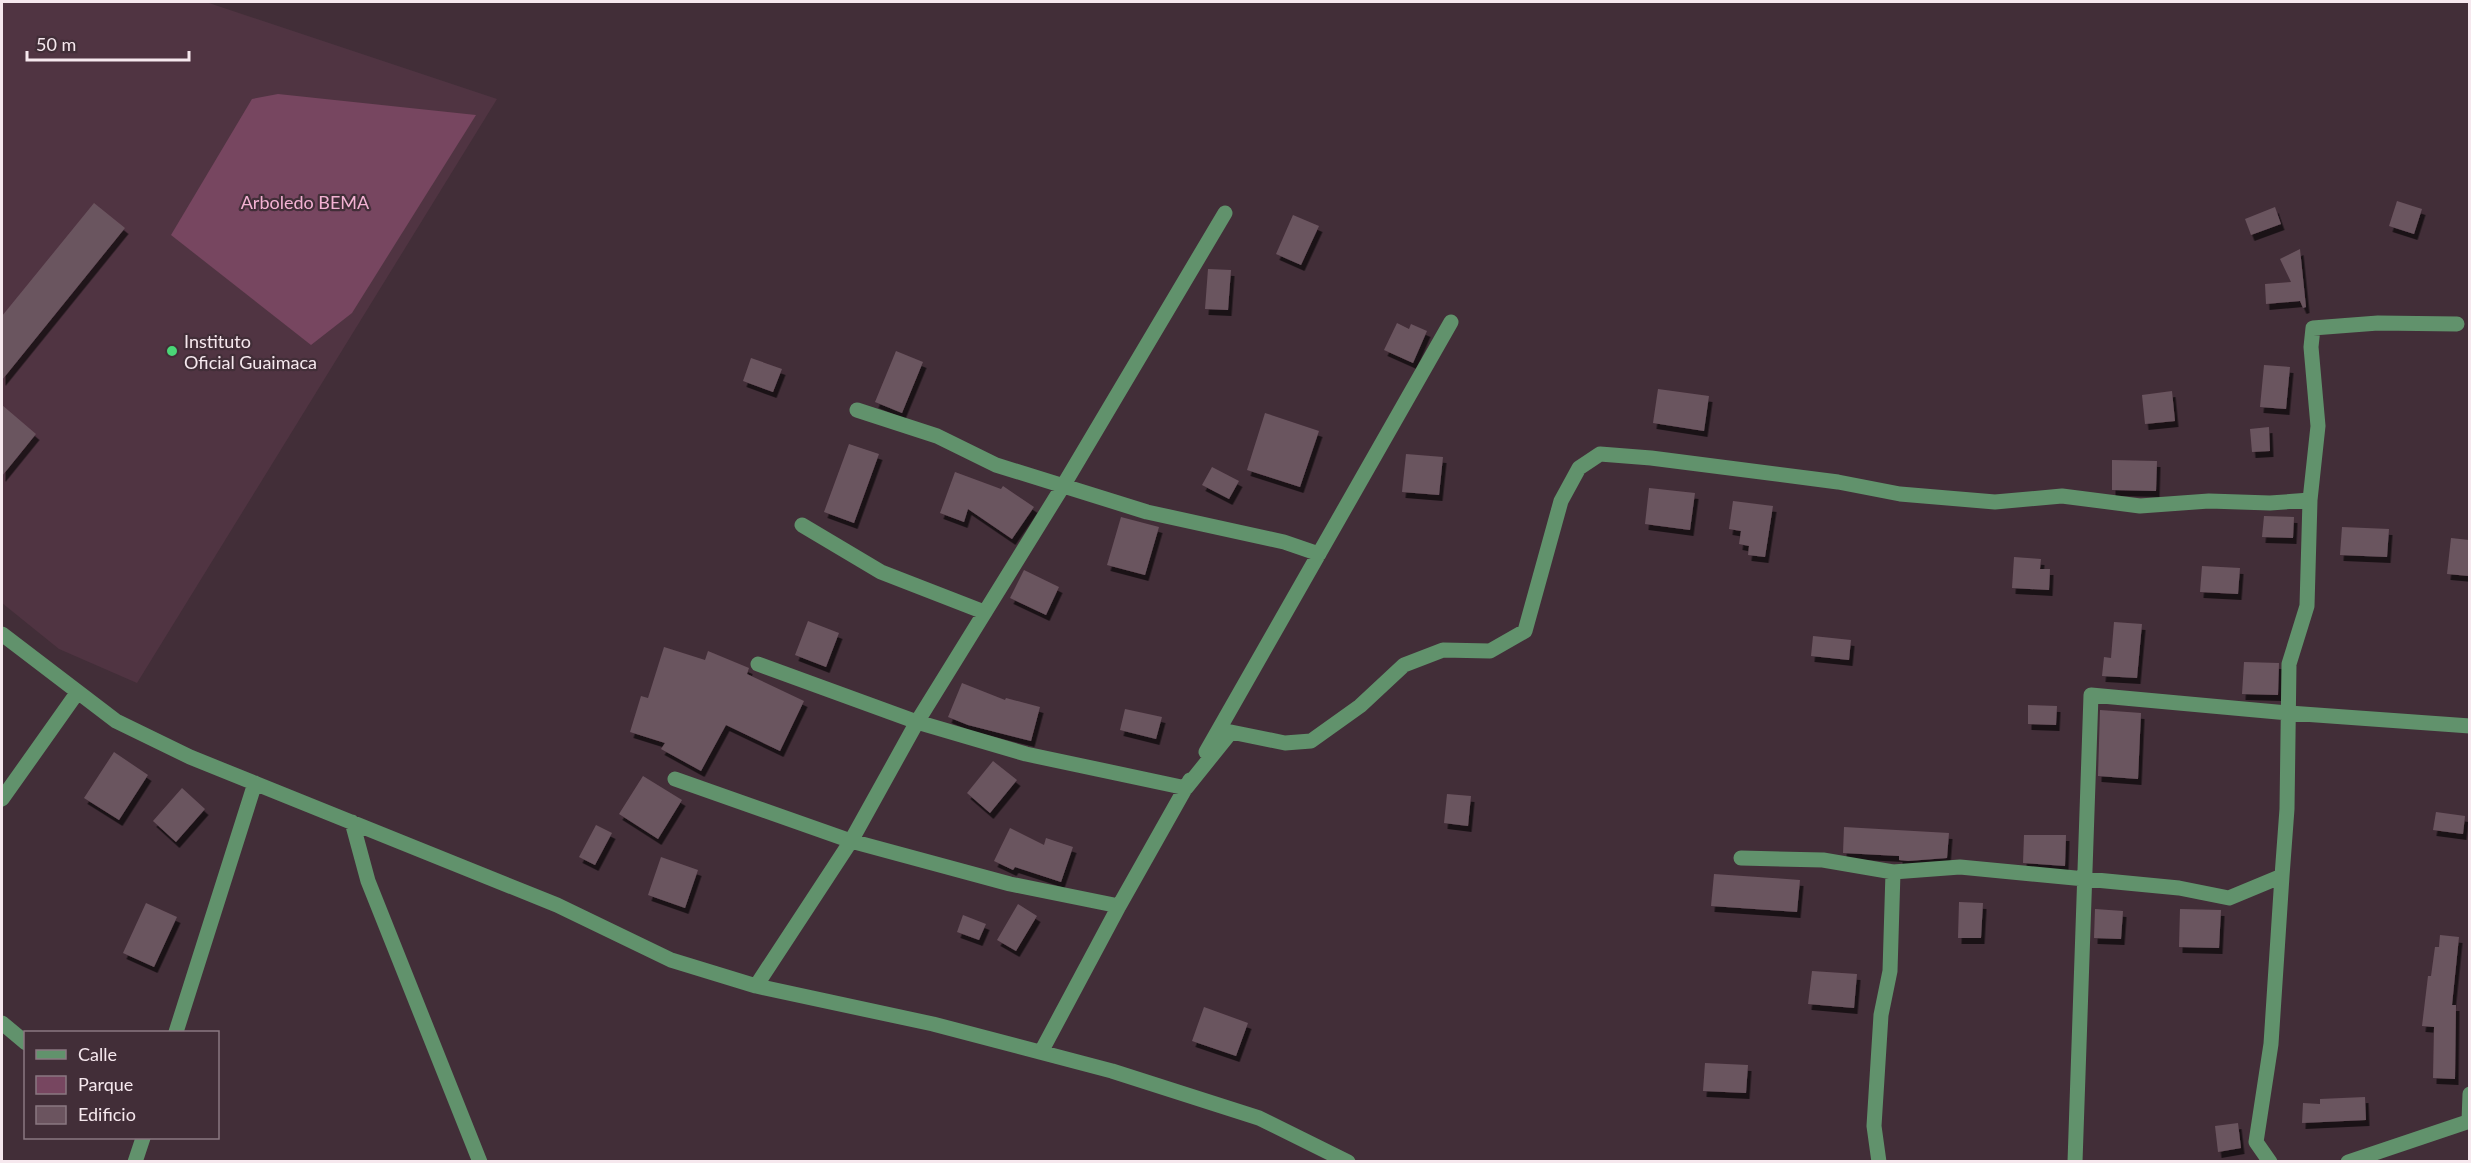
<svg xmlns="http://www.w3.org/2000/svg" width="2471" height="1163" font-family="Lato,sans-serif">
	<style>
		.built { fill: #503442 }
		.green { fill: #774660 }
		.building { fill: #6b545f; filter: url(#shadow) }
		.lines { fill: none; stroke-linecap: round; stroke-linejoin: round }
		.minor { stroke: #61926c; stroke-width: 15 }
		.poi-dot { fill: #4ad677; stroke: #422e38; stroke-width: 2 }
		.labels { text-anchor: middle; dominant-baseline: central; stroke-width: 4.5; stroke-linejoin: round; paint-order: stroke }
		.park-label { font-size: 18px; fill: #f3b2d3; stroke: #422e38 }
		.poi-label { font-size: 18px; fill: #f6e8ee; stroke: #422e38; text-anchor: start }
	</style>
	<defs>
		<filter id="shadow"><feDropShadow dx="3.5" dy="6" stdDeviation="0" flood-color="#0009"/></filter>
	</defs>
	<rect width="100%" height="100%" fill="#422e38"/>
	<path class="built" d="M2,2H206L497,99L137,683L59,649L2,603Z"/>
	<path class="green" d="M278,94L476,115L352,313L311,345L171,235L252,99Z"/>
	<path class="building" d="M2397,201L2422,209L2414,234L2389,226Z
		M94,203L125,228L2,380V316Z
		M2275,207L2281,224L2251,235L2245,219Z
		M1293,215L1319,226L1301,265L1276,254Z
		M2300,249L2306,307L2303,308L2300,301L2266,304L2265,284L2291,282L2280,259Z
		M1208,269L1231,270L1228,310L1205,309Z
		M1397,323L1409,329L1411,324L1427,331L1413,363L1384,350Z
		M896,351L923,362L902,413L875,402Z
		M751,358L782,369L773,392L743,381Z
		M2264,365L2290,367L2286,409L2260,407Z
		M1658,389L1709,396L1704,431L1653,423Z
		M2172,391L2175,421L2145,424L2142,395Z
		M2,405L36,434L2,476Z
		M1265,413L1319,431L1300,487L1247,470Z
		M2269,427L2270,451L2252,452L2250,429Z
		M849,444L879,454L854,523L824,512Z
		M1406,454L1443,457L1439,495L1402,492Z
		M2112,460L2157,461L2156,491L2112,490Z
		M1212,467L1239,481L1229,499L1202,485Z
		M955,472L1001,489L1003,486L1034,507L1012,539L968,509L964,522L940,513Z
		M1649,488L1695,493L1690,530L1645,524Z
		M1733,501L1773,506L1765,557L1748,555L1749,546L1739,544L1741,531L1729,529Z
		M2264,516L2294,517L2293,538L2262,537Z
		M1121,517L1159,527L1145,575L1107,565Z
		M2342,527L2389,529L2387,557L2340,555Z
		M2451,538L2469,540V576L2447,574Z
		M2014,557L2041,559L2040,569H2050L2049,590L2012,588Z
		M2202,566L2240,568L2238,594L2200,592Z
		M1024,570L1059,587L1046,615L1010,598Z
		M808,621L839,633L826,667L795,655Z
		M2114,622L2142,624L2137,678L2102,676L2104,657L2111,658Z
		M1813,636L1851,640L1849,660L1811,656Z
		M664,647L705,660L708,651L749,668L747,674L804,701L780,751L726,725L701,771L661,749L665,743L630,732L641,696L648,698Z
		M2244,662L2279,663L2278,695L2242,694Z
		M962,683L1005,700L1006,698L1040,707L1031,741L968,725L948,717Z
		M2028,705L2057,706L2056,725L2028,724Z
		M1125,709L1162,717L1156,739L1120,730Z
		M2100,710L2141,713L2138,779L2098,776Z
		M114,752L148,775L119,820L84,798Z
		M993,761L1017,780L990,813L967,793Z
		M643,776L682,800L658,839L619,814Z
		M182,788L205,809L176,842L153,821Z
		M1447,794L1471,796L1468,826L1444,823Z
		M2436,812L2465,816L2463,834L2433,830Z
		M596,825L612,833L595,865L579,857Z
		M1844,827L1949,833L1947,858L1908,861L1899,860V856L1843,853Z
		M1010,828L1044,845L1046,838L1073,847L1061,882L1015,867L1013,870L994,861Z
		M2024,835H2066L2065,866L2023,863Z
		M661,857L698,870L685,908L648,895Z
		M1714,874L1800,880L1797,912L1711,906Z
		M1959,902L1983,903L1981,938H1958Z
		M146,903L177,917L154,967L123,953Z
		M1018,904L1037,916L1016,951L997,940Z
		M2095,909L2123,911L2121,939L2094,938Z
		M2180,909L2221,910L2219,948L2179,947Z
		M963,915L986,924L979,940L957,932Z
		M2440,935L2459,937L2452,1005H2456L2455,1079L2433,1078L2434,1027L2422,1026L2428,976H2431L2435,947H2439Z
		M1812,971L1857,974L1854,1008L1808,1004Z
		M1204,1007L1248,1023L1236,1056L1192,1041Z
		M1705,1063L1748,1065L1746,1093L1703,1091Z
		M2365,1097L2366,1120L2302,1123L2303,1103L2320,1104V1099Z
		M2238,1123L2241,1148L2218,1152L2215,1126Z"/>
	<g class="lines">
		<path class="minor" d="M857,410L937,436L996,465L1147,512L1284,542L1319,554
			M802,525L881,572L984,612
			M2,634L116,721L190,757L557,905L671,960L756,986L933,1024L1112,1071L1259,1118L1348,1162
			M758,664L917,722L1026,754L1186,788L1231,732L1285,743L1311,741L1360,706L1404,665L1443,650L1490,651L1525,631L1561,501L1579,468L1600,454L1651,458L1838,482L1900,494L1995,502L2062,496L2140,506L2209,501L2270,503L2310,500L2318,426L2311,347L2313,328L2378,323L2457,324
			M1206,752L1451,322
			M675,779L851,841L1010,884L1119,906L1190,780
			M2,799L77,693
			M352,822L368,881L480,1162
			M1741,858L1823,860L1893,872L1960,867L2179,888L2229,898L2282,876L2287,809L2289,664L2307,606L2310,500
			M756,986L851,841L917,722L1063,486L1225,213
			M2,1023L26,1043
			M176,1032L255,783
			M1041,1052L1119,906
			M2469,1121L2470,1094
			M135,1162L143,1138
			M1879,1162L1874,1126L1881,1015L1890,971L1893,872
			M2075,1162L2091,695L2289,713L2470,726
			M2270,1162L2256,1142L2271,1044L2282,876
			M2348,1162L2470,1121"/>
	</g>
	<circle class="poi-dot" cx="172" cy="351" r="6"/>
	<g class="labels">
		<g class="park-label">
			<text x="305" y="202">Arboledo BEMA</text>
		</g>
		<g class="poi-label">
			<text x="184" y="341">Instituto<tspan x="184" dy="21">Oficial Guaimaca</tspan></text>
		</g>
	</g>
	<rect width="2471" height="1163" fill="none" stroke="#f6e8ee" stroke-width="6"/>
	<rect x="24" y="1031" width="195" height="108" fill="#422e38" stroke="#8a7881" stroke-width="1.5"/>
	<rect x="36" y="1050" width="30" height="9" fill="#61926c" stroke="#8a7881" stroke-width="1.5"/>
	<text x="78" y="1061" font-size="18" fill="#f6e8ee">Calle</text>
	<rect x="36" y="1076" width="30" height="18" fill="#774660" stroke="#8a7881" stroke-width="1.5"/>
	<text x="78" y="1091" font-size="18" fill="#f6e8ee">Parque</text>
	<rect x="36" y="1106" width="30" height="18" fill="#6b545f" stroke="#8a7881" stroke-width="1.5"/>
	<text x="78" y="1121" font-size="18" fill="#f6e8ee">Edificio</text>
	<path d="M27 51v9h162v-9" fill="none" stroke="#f6e8ee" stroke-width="3"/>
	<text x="36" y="51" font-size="18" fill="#f6e8ee" stroke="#422e38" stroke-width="4.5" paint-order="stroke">50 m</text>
</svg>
